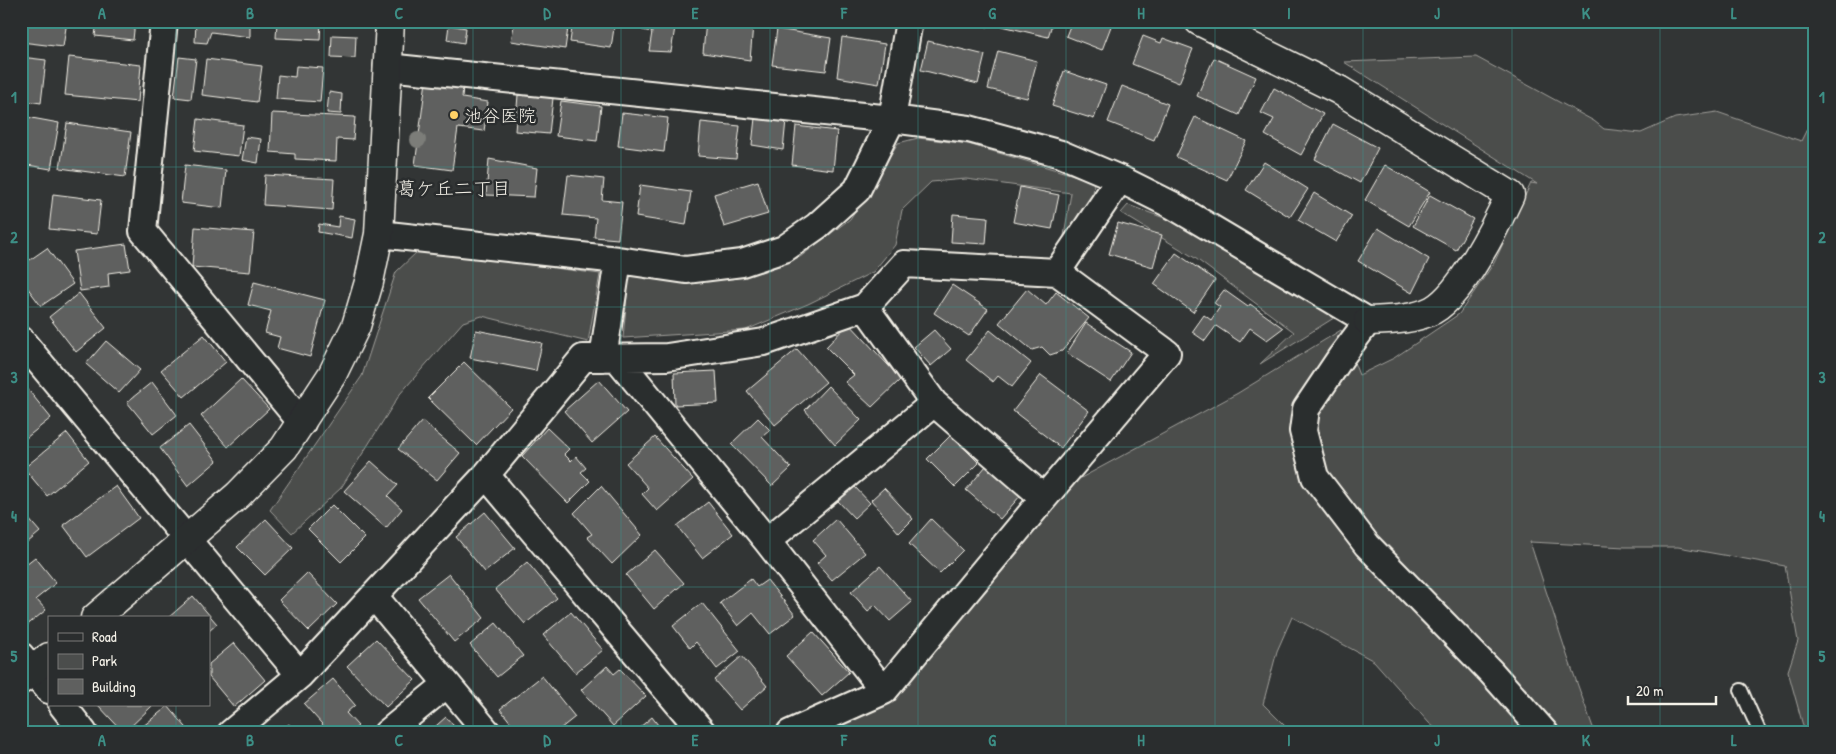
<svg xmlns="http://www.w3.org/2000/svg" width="1836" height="754" font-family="'Patrick Hand','Klee One',sans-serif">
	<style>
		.green { fill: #4b4d4c; stroke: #a09f9a }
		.building { fill: #5f605f; stroke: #f4f1e8 }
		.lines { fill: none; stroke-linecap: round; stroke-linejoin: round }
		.lane-casing { stroke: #f4f1e8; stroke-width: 16 }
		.street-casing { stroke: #f4f1e8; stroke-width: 30 }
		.secondary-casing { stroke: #f4f1e8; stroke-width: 31 }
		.lane { stroke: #2a2d2e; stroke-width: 12 }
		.street { stroke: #2a2d2e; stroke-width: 26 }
		.secondary { stroke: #2a2d2e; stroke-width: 28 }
		.tree { fill: #7c7d79 }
		.grid { fill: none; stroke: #3d8f86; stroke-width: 1; stroke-opacity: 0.55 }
		.poi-dot { fill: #ffd166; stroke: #2a2d2e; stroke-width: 2 }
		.labels { text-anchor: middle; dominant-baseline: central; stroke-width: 5; stroke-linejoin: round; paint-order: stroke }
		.poi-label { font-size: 18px; fill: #f4f1e8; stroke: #2a2d2e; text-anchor: start }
		.neighbourhood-label { font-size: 19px; fill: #f4f1e8; stroke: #2a2d2e }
		.neatline { fill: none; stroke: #3d8f86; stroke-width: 2 }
		.grid-label { font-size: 16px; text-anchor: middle; font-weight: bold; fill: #3d8f86 }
	</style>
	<rect width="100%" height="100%" fill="#323535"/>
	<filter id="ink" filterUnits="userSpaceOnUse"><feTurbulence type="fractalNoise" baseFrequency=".02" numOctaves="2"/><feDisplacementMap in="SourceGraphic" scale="10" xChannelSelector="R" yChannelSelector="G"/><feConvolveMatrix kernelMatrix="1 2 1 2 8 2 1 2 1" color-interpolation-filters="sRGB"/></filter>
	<g filter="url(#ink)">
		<path class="green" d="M1476,57L1594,121L1604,129L1641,133L1675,118L1717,112L1801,141L1815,113V733H1805L1788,671L1798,641L1785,566L1678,547H1625L1530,542L1568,658L1595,733H1441L1429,723L1374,661L1292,617L1277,651L1263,704L1292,733H810L895,692L1044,498L1238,393L1341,330L1359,375L1394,358L1459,314L1494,263L1531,183L1537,184L1344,62Z
			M918,138L968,144L1094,181L1092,210L1064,236L1071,193L966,179L931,182L902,210L895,245L873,272L808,304L746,330L623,338L629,275L687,283L723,278L800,257L850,219L898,143Z
			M1128,205L1167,219L1324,303L1337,316L1260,364L1294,332L1195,258L1121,213Z
			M419,250L600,274L588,342L482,316L463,322L400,394L341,488L292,533L270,510L362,376L396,272Z"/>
		<path class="building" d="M21,21H67L63,47L21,42Z
			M97,21H135L133,40L95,36Z
			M196,21H250V37L211,32L207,43L195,42Z
			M277,21H321L320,40L276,38Z
			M515,21H569L565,49L511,41Z
			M573,21H615L611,48L570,42Z
			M642,21H676L671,52L649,51L652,32L642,30Z
			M706,21H727L753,24L750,60L703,53Z
			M960,21H989L988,27Z
			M1003,21H1053L1048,37L1002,26Z
			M1072,21H1113L1102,50L1066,36Z
			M449,25L466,28L464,43L447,40Z
			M777,29L831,38L826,71L772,65Z
			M332,35L356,36L355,58L331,57Z
			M1143,36L1161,43L1163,38L1193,49L1179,83L1132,64Z
			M842,37L885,44L879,84L837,77Z
			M928,41L985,55L978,84L921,70Z
			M998,51L1037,61L1027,98L988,89Z
			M21,57L46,60L41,103L21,100Z
			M69,57L141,65L138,102L65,95Z
			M179,57L196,59L191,99L174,97Z
			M1214,58L1256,77L1239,115L1197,96Z
			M206,59L262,66L257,102L202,95Z
			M296,66L323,68L320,102L276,99L278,75L295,77Z
			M1064,71L1106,85L1094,119L1052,106Z
			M426,81L463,85L462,98L488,102L484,131L458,128L452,170L415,165Z
			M1122,86L1168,104L1154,140L1108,122Z
			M1274,88L1323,114L1301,155L1265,135L1274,119L1261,113Z
			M329,92L342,94L341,114L327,113Z
			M518,95L553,98L549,134L515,131Z
			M561,101L601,106L597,141L556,136Z
			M272,113L355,117L353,140L337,139L336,161L295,159V154L270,152Z
			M622,113L668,118L664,152L618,146Z
			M21,116L59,123L51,169L21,164Z
			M1195,117L1246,141L1227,180L1176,157Z
			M755,118L786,120L783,150L752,145Z
			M198,119L243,125L239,156L194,151Z
			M701,122L740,126L736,159L698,156Z
			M67,123L131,132L125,177L60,168Z
			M1333,124L1378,148L1360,183L1315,159Z
			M796,126L837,131L833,170L792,165Z
			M246,137L261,139L258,163L242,160Z
			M489,159L537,168L534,197L486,195Z
			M1264,162L1308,189L1290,217L1246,190Z
			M185,165L226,170L222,208L181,203Z
			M1385,165L1430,192L1409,226L1365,200Z
			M265,175L334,179L332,210L263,205Z
			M568,175L604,179L602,200L622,202L618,239L594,237L596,218L563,215Z
			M758,181L768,214L724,227L714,194Z
			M640,185L691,192L686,225L636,217Z
			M1020,187L1059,195L1052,229L1013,222Z
			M1314,193L1352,216L1336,242L1298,220Z
			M53,194L101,200L97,234L49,229Z
			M1430,195L1473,219L1456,250L1413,226Z
			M953,214L988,217L986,244L951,242Z
			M339,216L355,219L352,238L318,232L319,224L338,227Z
			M1118,223L1162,235L1153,267L1109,254Z
			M195,227L254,232L250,272L192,267Z
			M1378,228L1429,259L1412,293L1358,261Z
			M126,244L130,270L108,273L109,287L80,291L74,251Z
			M47,248L73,284L41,306L21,279V266Z
			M1176,253L1215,280L1193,312L1154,284Z
			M254,282L325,300L310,357L277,348L280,337L265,333L271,311L248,305Z
			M952,285L988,309L969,336L934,313Z
			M1027,289L1046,305L1056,292L1089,318L1062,351L1050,355L1042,347L1032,350L999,323Z
			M1224,290L1248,307L1250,304L1283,328L1267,340L1250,328L1240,342L1216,326L1205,341L1192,332L1204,315L1211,320L1220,307L1214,303Z
			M79,293L106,328L76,352L49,317Z
			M849,323L901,379L872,407L845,382L854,375L826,347Z
			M1086,323L1131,352L1111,382L1067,353Z
			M476,330L542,343L536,371L470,358Z
			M934,330L951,349L931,366L914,347Z
			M990,330L1031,363L1012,387L998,376L993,382L966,360Z
			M204,335L226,362L184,397L161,370Z
			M106,341L140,370L119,393L86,364Z
			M797,349L826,382L775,425L747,391Z
			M464,362L511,408L476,445L428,398Z
			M716,371L718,403L675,405L674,373Z
			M1041,375L1089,411L1061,448L1013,411Z
			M241,379L269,409L228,447L201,416Z
			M599,380L627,412L592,443L564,411Z
			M21,381L51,418L21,442Z
			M152,382L177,415L153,434L127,402Z
			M828,386L861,420L835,445L805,410Z
			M758,418L770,430L762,437L791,468L772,486L731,444Z
			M422,421L460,453L437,480L398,449Z
			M189,425L217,461L188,486L160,448Z
			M547,428L569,449L564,454L571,461L576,456L586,468L581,472L590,481L568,503L522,456Z
			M67,433L89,461L47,496L24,468Z
			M951,435L979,463L955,487L927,459Z
			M655,437L693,479L657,511L642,494L648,488L626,463Z
			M371,461L398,485L388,496L402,509L386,528L344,491Z
			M986,466L1021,495L1000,519L966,490Z
			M116,486L139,518L87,557L63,525Z
			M601,486L642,535L612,564L587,537L592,534L574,513Z
			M854,486L870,503L854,518L838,501Z
			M884,488L913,519L899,533L871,500Z
			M708,502L733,534L702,558L677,526Z
			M332,505L365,538L341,562L308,529Z
			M21,510L40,532L21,548Z
			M485,512L515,548L485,572L456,537Z
			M266,519L293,548L265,575L237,547Z
			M836,519L865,553L832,580L817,563L826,555L813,540Z
			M931,519L963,550L940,573L909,544Z
			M655,550L684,583L654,609L626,575Z
			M35,557L56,583L36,599L46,610L21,630V568Z
			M527,562L557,598L525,624L495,589Z
			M880,566L912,602L890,621L875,605L868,611L851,592Z
			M307,573L337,604L309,631L279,600Z
			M449,574L484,618L454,642L418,598Z
			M751,579L757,587L767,580L795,615L770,634L753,613L738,626L720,603Z
			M193,596L217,624L209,631V618H168Z
			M702,603L740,651L717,669L696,642L690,648L673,626Z
			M571,612L603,650L575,673L543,635Z
			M496,623L523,656L497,677L470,645Z
			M813,632L849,672L822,696L786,656Z
			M376,639L415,680L386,707L347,666Z
			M234,643L265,680L234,707L209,677V664Z
			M742,656L767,686L740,710L714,680Z
			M607,666L614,674L620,669L646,696L613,726L581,690Z
			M542,676L575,717L555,733H519L500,709Z
			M333,679L355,705L346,713L358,726L350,733H330L304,704Z
			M98,705H153L124,733Z
			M168,706L191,733H147L142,727Z
			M446,717L460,733H428Z
			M652,717L664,733H633Z
			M289,724L296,733H277Z"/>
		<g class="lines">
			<g class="lane-casing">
				<path id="lane" d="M1741,690L1760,733"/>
			</g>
			<g class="street-casing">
				<path id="street" d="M164,21L143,231L302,423
					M387,67L892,119L969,129L1061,154L1120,179L1172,205L1368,321L1341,357L1306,409L1303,431L1315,477L1367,545L1491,672L1545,733
					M379,234L618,260L686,270L742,263L784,249L817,226L857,190L892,119L909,21
					M1057,272L1120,179
					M865,307L934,403L1044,498
					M21,340L300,675
					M603,358L618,260
					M617,358L767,541L884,691
					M486,475L703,733
					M767,541L934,403
					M374,596L488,733
					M21,656L49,690
					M62,705L84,733
					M231,733L300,675L486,475L583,358L667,357L764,342L865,307L904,264L1057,272L1167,353L1044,498L884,691L790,733
					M387,733L447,684"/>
			</g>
			<g class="secondary-casing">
				<path id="secondary" d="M1199,21L1339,90L1510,195C1496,225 1462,294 1433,310C1413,320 1390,320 1368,321
					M95,618L238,495L284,448L332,375L356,326L369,282L379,234L390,21
					M21,680L49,657"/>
			</g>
			<use href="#lane" class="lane"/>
			<use href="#street" class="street"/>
			<use href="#secondary" class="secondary"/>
		</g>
		<circle class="tree" cx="418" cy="140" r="8"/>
	</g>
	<path class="grid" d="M176,21V618M324,21V733M473,21V733M621,21V733M770,21V733M918,21V733M1066,21V733M1215,21V733M1363,21V733M1512,21V733M1660,21V733M21,167H1815M21,307H1815M21,447H1815M21,587H1815M176,705V733"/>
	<circle class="poi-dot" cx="454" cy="115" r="5"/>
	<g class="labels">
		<g class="poi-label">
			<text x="464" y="115">池谷医院</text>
		</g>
		<g class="neighbourhood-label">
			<text x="454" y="188">葛ケ丘二丁目</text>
		</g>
	</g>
	<rect width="1836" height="754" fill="none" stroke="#2a2d2e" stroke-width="55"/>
	<rect x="48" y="616" width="162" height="90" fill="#2a2d2e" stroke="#7b7b78"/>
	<rect x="58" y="633" width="25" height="8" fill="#2a2d2e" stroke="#7b7b78"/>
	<text x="92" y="642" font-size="15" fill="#f4f1e8">Road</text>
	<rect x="58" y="654" width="25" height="15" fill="#4b4d4c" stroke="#7b7b78"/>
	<text x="92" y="666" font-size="15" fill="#f4f1e8">Park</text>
	<rect x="58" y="679" width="25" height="15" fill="#5f605f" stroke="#7b7b78"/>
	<text x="92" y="692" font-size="15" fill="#f4f1e8">Building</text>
	<path d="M1628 696v8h88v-8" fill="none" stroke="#f4f1e8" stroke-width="2.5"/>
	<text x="1636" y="696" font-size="15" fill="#f4f1e8" stroke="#2a2d2e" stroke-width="4" paint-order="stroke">20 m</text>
	<rect x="28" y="28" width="1780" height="698" class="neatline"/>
	<g class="grid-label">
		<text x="102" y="19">A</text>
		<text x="250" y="19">B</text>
		<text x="399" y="19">C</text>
		<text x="547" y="19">D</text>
		<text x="695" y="19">E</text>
		<text x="844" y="19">F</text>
		<text x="992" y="19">G</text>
		<text x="1141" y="19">H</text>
		<text x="1289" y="19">I</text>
		<text x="1437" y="19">J</text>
		<text x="1586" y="19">K</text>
		<text x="1734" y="19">L</text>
		<text x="14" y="103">1</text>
		<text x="1822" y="103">1</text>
		<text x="14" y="243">2</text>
		<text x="1822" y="243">2</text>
		<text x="14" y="383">3</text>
		<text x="1822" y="383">3</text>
		<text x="14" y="522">4</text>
		<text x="1822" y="522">4</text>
		<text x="14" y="662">5</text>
		<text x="1822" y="662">5</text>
		<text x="102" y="746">A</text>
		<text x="250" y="746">B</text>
		<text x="399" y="746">C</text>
		<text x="547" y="746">D</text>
		<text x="695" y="746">E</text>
		<text x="844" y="746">F</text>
		<text x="992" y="746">G</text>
		<text x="1141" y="746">H</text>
		<text x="1289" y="746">I</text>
		<text x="1437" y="746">J</text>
		<text x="1586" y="746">K</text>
		<text x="1734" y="746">L</text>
	</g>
</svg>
